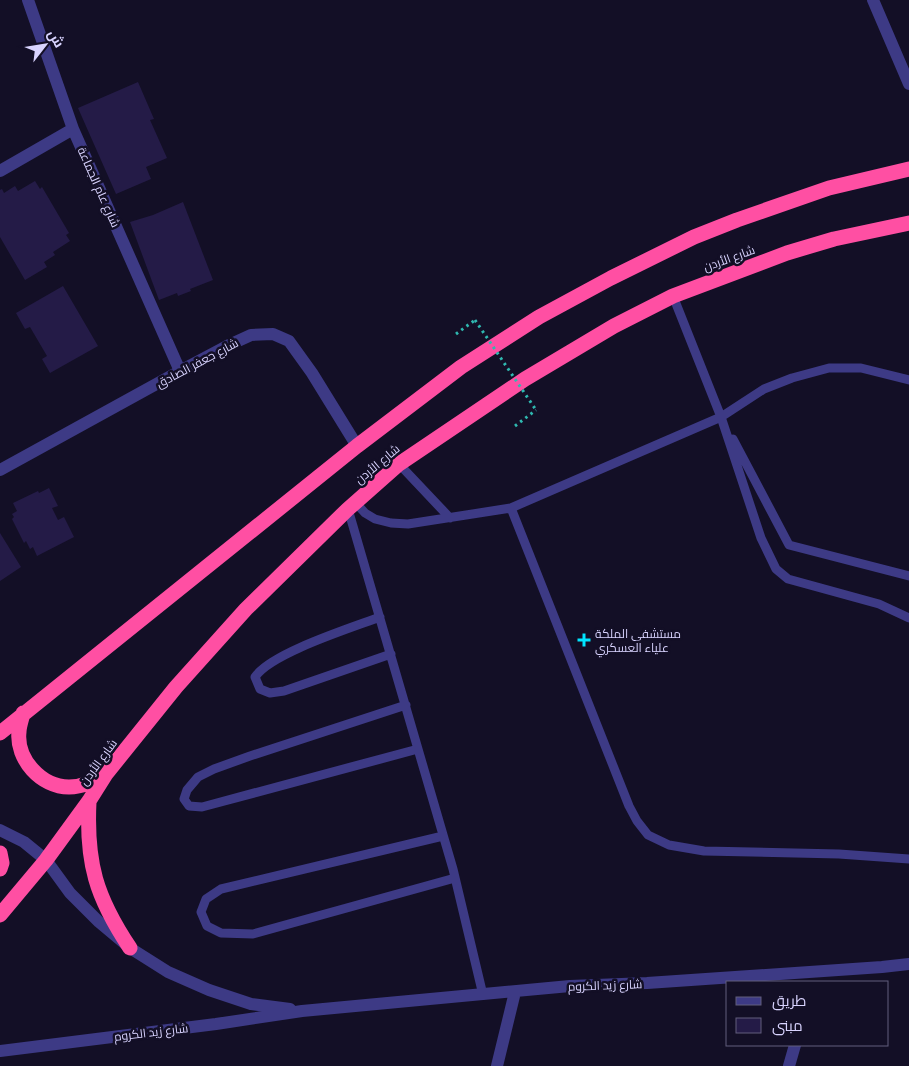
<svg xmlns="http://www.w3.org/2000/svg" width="909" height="1066" font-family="Ubuntu,Cairo,sans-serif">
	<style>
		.building { fill: #241b47 }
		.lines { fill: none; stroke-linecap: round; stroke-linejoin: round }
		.path { stroke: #2fb8b0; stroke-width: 3; stroke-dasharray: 2.5 4; stroke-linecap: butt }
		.lane { stroke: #3d3a85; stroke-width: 9 }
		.street { stroke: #3d3a85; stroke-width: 12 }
		.highway { stroke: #ff4fa3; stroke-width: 15 }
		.path-bridge { stroke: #2fb8b0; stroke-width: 3; stroke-dasharray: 2.5 4; stroke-linecap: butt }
		.poi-dot { fill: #00e5ff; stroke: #130f26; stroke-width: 2 }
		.labels { text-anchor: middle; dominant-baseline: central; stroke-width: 5; stroke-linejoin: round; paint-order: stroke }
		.street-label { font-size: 12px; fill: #d9d4ff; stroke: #130f26 }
		.poi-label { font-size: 12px; fill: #d9d4ff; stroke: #130f26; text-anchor: start }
	</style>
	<rect width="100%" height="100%" fill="#130f26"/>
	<path class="building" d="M138,82L154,119L150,120L167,158L146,167L151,179L116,194L78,108Z
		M35,181L40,189L42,187L69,233L66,235L70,241L53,252L55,255L44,262L47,267L25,280L0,237V190L2,189L4,193L15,186L18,191Z
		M183,202L213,280L190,289L191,291L178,296L177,293L159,300L130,222L153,215Z
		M63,286L98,346L50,373L42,359L47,356L30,327L25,329L16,313Z
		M49,488L58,506L52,508L58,520L64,517L74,537L37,556L33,547L30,549L26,541L24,543L12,519L14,517L12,514L17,511L13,503L38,491L39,493Z
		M0,533L21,567L0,581Z"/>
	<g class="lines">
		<path class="path" d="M456,334L475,320
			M515,426L536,410"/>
		<path class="lane" d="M673,296L721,417L761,538L776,569L788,579L879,604L909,618
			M733,439L789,545L909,576
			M399,464L450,518
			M355,502L365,513L375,519L391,523L408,524L511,508L721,417L764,389L792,378L829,368H861L909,380
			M511,508L629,806L637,821L648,835L669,845L704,851L839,854L909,859
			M348,509L453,869L483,995
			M380,617C351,628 271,653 255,677L260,689L270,693L284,691L391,654
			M406,705L250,756L214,769L198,777L187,790L184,799L189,806L202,807L418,749
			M443,836L221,889L206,899L201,912L207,926L221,933L253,934L455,878"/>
		<path class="street" d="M28,0L73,129L180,371
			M873,0L909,84
			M0,171L73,129
			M0,470L180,371L227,346L251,335L273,334L289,341L312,373L357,446
			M0,830L24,842L46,860L70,893L99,922L130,948L168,972L209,990L251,1004L290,1009
			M0,1051L216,1024L302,1011L570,986L647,983L882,967L909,964
			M497,1066L515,992
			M789,1066L795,1045"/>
		<path class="highway" d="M23,713C22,719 19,726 19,732C16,759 41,787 69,787C83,787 94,781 105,774
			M0,733L357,446L461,367L539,317L611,278L694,237L737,220L829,188L909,169
			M89,802C86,863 96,897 130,948
			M0,853L2,863L0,869
			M0,915L46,860L89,801L106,774L176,687L246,609L348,509L399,464L525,379L614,326L673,296L787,253L834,239L909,223"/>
		<path class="path-bridge" d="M475,320L536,410"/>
	</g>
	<path class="poi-dot" d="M581.5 632.5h5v5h5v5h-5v5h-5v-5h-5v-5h5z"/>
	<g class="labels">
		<g class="street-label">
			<text transform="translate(99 187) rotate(66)">شارع عام الجماعة</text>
			<text transform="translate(729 258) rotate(-20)">شارع الأردن</text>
			<text transform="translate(197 363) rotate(-28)">شارع جعفر الصادق</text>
			<text transform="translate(377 464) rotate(-40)">شارع الأردن</text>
			<text transform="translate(98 762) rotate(-54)">شارع الأردن</text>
			<text transform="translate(605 985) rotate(-2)">شارع زيد الكروم</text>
			<text transform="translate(151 1032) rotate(-7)">شارع زيد الكروم</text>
		</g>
		<g class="poi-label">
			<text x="595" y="633">مستشفى الملكة<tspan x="595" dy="14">علياء العسكري</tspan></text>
		</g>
	</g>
	<rect x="726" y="981" width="162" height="65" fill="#130f26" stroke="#625e7d"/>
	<rect x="736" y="997" width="25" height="8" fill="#3d3a85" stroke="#625e7d"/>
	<text x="772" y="1006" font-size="15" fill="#d9d4ff">طريق</text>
	<rect x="736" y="1018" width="25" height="15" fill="#241b47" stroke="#625e7d"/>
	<text x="772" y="1031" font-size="15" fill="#d9d4ff">مبنى</text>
	<g transform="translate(45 45) rotate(59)" stroke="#130f26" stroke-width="4" paint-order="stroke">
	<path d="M0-4L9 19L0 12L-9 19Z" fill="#d9d4ff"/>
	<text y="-8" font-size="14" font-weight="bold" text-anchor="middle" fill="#d9d4ff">ش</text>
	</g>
</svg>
